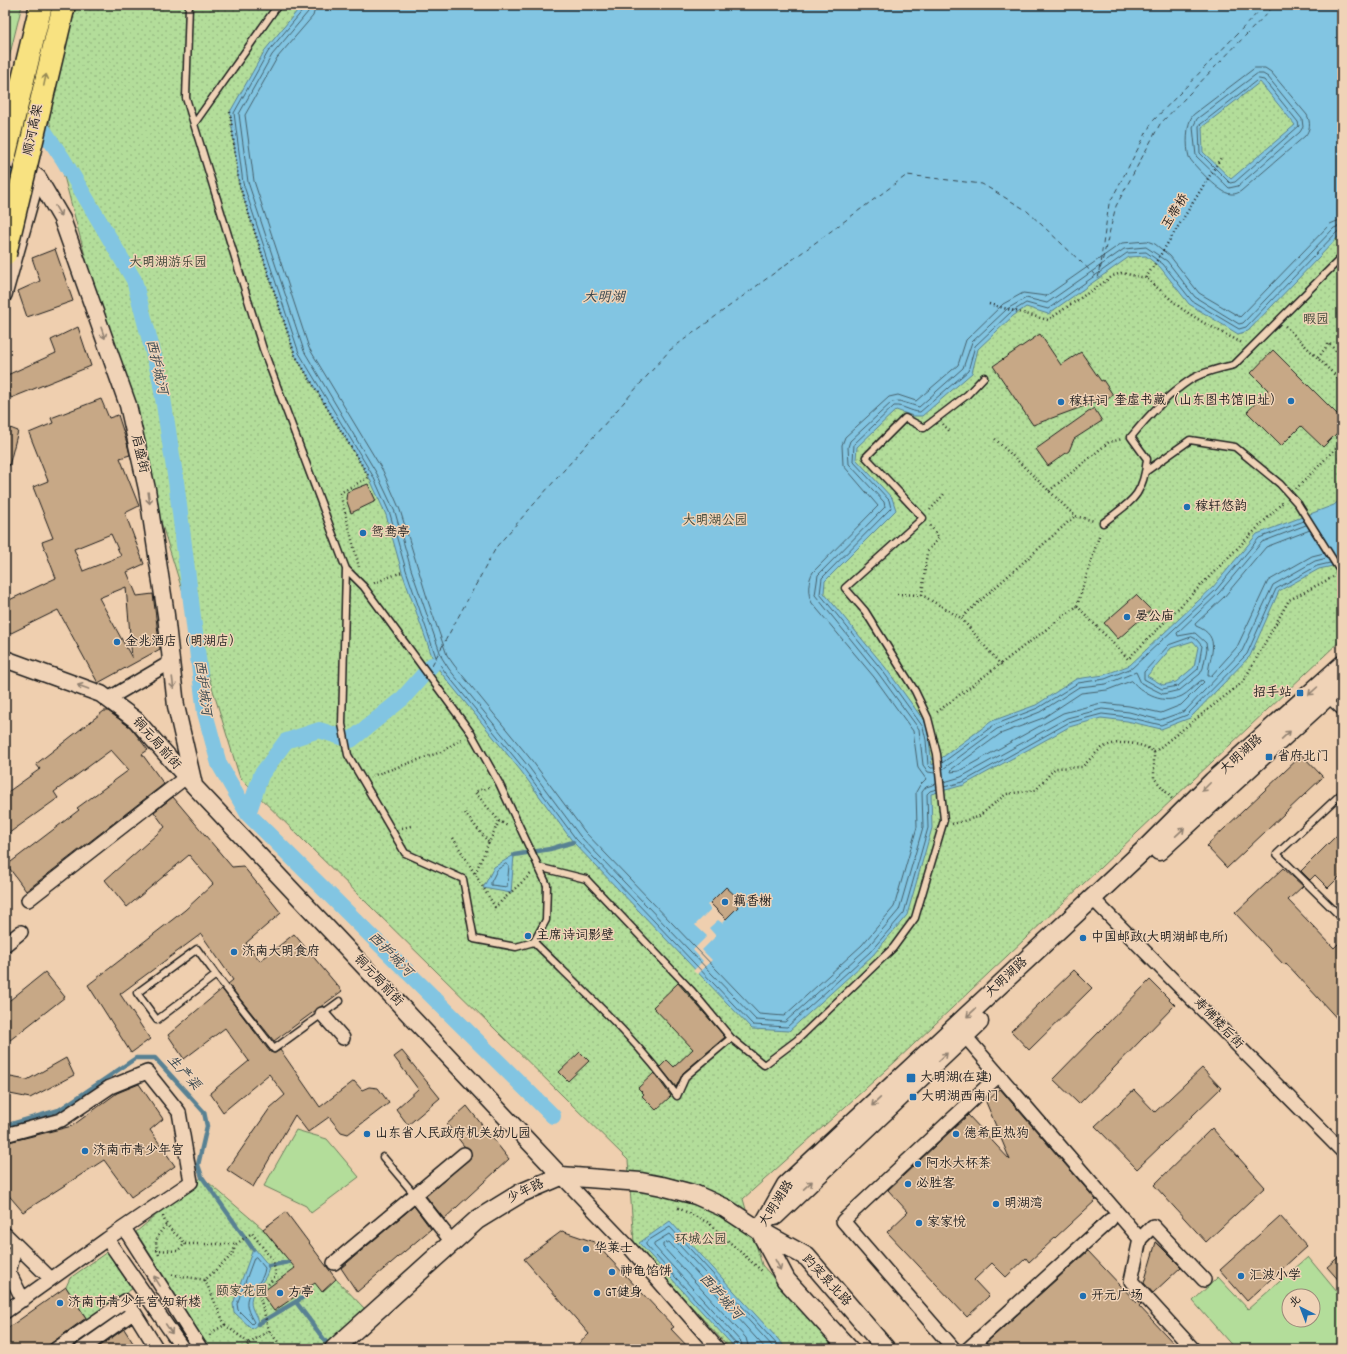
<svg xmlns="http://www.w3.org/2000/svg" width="1347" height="1354" font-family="Dekko,'LXGW WenKai TC',sans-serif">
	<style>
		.green { fill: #b3dd9a; stroke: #687c5b; fill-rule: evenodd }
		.park { fill: url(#park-dots); stroke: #687c5b }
		.water { fill: #82c5e2; stroke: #598193; fill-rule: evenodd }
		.pier { fill: #efcfaf }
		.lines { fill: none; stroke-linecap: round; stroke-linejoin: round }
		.shore { stroke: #45606b; stroke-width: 1 }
		.stream { stroke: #598193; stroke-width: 4.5 }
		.canal { stroke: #82c5e2; stroke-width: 16 }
		.ferry { stroke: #36464e; stroke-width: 1; stroke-dasharray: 5 4; stroke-linecap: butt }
		.building { fill: #c7a886; stroke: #1c1c1c; fill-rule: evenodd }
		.service-casing { stroke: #1c1c1c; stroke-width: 9 }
		.minor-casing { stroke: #1c1c1c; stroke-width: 16 }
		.tertiary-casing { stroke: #1c1c1c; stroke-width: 19 }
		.secondary-casing { stroke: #1c1c1c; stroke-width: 21 }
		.path { stroke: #1c1c1c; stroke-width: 2.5; stroke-dasharray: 1 3; stroke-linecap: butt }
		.service { stroke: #f0d3b7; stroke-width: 6 }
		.minor { stroke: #f0d3b7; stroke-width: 13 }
		.tertiary { stroke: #f0d3b7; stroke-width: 16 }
		.secondary { stroke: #f0d3b7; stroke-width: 18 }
		.trunk-bridge-casing { stroke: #1c1c1c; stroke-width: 25; stroke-linecap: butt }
		.trunk-bridge { stroke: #f8e281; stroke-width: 22 }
		.oneway { stroke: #958954 }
		.oneway2 { stroke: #918171 }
		.poi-dot { fill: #1f6fb2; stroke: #f0d3b7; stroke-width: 1.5 }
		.labels { text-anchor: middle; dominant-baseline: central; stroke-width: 3; stroke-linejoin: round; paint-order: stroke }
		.street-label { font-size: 13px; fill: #1c1c1c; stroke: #f0d3b7 }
		.park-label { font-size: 13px; fill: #3a4335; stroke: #f0d3b7 }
		.poi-label { font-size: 13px; fill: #1c1c1c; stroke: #f0d3b7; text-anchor: start }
		.water-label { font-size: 14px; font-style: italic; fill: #36464e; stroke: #f0d3b7 }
	</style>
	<defs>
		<pattern id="park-dots" width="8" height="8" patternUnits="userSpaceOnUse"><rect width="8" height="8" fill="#b3dd9a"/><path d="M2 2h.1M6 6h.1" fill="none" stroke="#99bd84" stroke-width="1.8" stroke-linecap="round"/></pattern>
	</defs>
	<rect width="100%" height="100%" fill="#efcfaf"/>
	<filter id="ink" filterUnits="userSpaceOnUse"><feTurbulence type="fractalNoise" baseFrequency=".025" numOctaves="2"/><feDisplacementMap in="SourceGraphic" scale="8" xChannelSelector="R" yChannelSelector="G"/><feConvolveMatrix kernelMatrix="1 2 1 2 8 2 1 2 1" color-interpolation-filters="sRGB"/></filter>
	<g filter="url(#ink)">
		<path class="green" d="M5,5H22L5,74Z
			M296,1130L327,1139L359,1177L311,1213L306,1206L264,1186Z
			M1308,1257L1342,1298V1349H1235L1193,1301L1218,1277L1248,1309ZM1289,1296H1313V1320H1289Z"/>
		<path class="park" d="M75,5H1342V639L896,1061L743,1199L762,1265L836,1349H730L634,1243L628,1160L240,778L122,395L48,116Z
			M202,1177L263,1229L284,1255L292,1250L322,1291L336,1279L366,1310L321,1349H210L136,1232Z
			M107,1252L132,1289L87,1319L66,1287L70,1278Z"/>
		<path class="water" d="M302,5H1342V233L1248,331L1238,334L1189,304L1160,267L1146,256L1129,257L1048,314L1026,307L1013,316L978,349L972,373L922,416H913L896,410L857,447L856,459L892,498L896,510L825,581L824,593L885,667L927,725L932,765L992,721L1036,705L1076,679L1104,675L1130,665L1213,587L1257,534L1334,505L1342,498V564L1319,569L1279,591L1250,656L1190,718L1161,729L1127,721L1101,718L1069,727L964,785L931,794L932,828L907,915L873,955L789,1031L752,1029L573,842L521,771L442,674L434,662L402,572L386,515L369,477L295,355L239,184L230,112L265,50ZM1260,82L1295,125L1231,179L1203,152L1202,127ZM1193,641L1198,647L1194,667L1176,682L1163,685L1147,676L1171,648Z
			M514,855L511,893L483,888L494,867Z
			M670,1221L787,1349H736L639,1243Z
			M253,1249H255L269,1266C267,1283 255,1285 252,1296C248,1309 258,1314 258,1324L252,1329L234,1312L233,1304Z"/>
		<path class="pier" d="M726,887L740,900L736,904L738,907L722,923L718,920L709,928L716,936L702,950L712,960L697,974L693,971L703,961L693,950L707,936L695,925L711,909L707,905Z"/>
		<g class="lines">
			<path class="shore" d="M305,5L304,9L268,52L234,113L243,183L299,353L373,476L390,514L406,570L437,660L445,672L524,769L576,839L753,1025L787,1027L870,952L904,913L928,828L927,794L930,791L937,789
				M310,5L308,12L272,55L239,114L248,182L304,351L377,474L395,512L411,569L442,658L449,669L528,766L580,836L756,1020L785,1022L866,949L899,910L923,827L922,792L926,787L936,784
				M316,5L313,16L277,58L245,115L254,181L309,348L383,471L400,510L429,604L447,655L454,665L533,762L585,832L759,1014L784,1016L862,945L894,907L917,827L916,792L920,785L926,779L918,768L913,731L874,677L812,603C807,594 808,580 813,572L878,506L843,465L842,445L845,437L889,397L898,395L916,401L958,365L966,340L1003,304L1023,293L1046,296L1122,243L1147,241L1155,244L1170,256L1199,293L1240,317L1330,224L1342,219
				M1255,68H1265L1271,72L1307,115C1311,123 1310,130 1305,136L1241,191C1237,194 1232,195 1227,193C1219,191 1192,164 1189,157C1186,147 1186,123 1193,115Z
				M1257,74H1263L1268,77L1302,119L1303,127L1300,132L1238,186L1229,188L1196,156L1193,127L1197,119Z
				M1259,79L1264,80L1298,122L1299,126L1235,182L1230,183L1200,153L1199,126Z
				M1310,530L1266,547L1224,597L1195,624L1196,626C1224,637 1208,657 1208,676H1211L1237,647L1268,581L1312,556L1324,553
				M1192,637L1196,639L1202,646L1198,669L1178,686L1162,689L1144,679V672L1169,645Z
				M1132,681C1144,695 1163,705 1182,696C1188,693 1194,686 1199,682L1202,680L1204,682L1181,705L1161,713L1129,706L1101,703L1063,713L959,771L951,772L952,769L1000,734L1043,718L1081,693L1107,690Z
				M942,763L994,725L1038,708L1078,683L1105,679L1132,668L1216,590L1259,538L1304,521
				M934,768H931L928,765L926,740L923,727L882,670L820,594L822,578L891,508L889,500L853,461L854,444L894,406C903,405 911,412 920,412L968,371L975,346L1010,313L1026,303L1048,309L1127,253L1146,252L1163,264L1192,301L1239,329L1246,327L1337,232L1342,230
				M943,769L997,729L1040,712L1079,687L1106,684L1136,672L1141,683L1163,694L1180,690L1200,674L1203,668L1207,649L1206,643L1195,633L1178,636L1177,633L1219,593L1262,542L1306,525
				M935,773L928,772L923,765L919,729L878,673L815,595L818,575L885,507L884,502L849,464L848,447L850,441L892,402L899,401L919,407L963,368L972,342L1007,309L1026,298L1047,303L1124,249L1146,247L1167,261L1195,297L1239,324L1243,323L1334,228L1342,225
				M944,782L961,777L1067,718L1102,709L1129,712L1160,720L1185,711L1242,651L1273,585L1315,561L1327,558
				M944,787L963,782L1068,723L1102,714L1128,717L1161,725L1187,715L1247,654L1276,589L1317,566L1330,563
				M506,864L509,866L507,887L491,885V882L497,870Z
				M256,1257L265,1268C262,1292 234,1290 254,1322L252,1324L238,1310L237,1304L254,1258Z
				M738,1349L737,1345L646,1245V1242L670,1227L781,1349
				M743,1349L741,1342L654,1246V1243L669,1234L775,1349
				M749,1349L746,1338L663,1247V1244L669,1242L766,1349"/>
			<path class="stream" d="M5,199L12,163
				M514,855L550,849L573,842
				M5,1126L59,1110L136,1058H155L204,1112L207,1126L198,1165L202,1177L253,1249
				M269,1266L293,1261L295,1263
				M296,1302L329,1346
				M258,1324L302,1298L306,1285"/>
			<path class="canal" d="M24,86L36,119L63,159L134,280L160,379L176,481L205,713L219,764L248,814L553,1116
				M248,814L261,775L286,741L319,730L351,740L403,698L432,665"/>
			<path class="ferry" d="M1099,271L1109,204L1152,122L1265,5
				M432,665L497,546L670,350L907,175L982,184L1026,210L1098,278L1116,206L1160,124L1275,5"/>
		</g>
		<path class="building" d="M55,249L73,301L27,317L18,291L40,281L32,258Z
			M78,327L91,366L11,398L5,376L56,353L51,340Z
			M1040,334L1061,365L1081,352L1101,381L1103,380L1113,395L1102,403L1101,400L1033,425L993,366Z
			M1273,350L1342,419V428L1323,447L1301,426L1281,446L1247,412L1268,390L1251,373Z
			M101,399L109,418L118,415L127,443L130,455L120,458L139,506L125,513L144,564L127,572L137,596L153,594L160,649L98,683L58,610L5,636V602L56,578L42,542L53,538L33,487L48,481L29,433L53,423L51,418ZM111,534L121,556L83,571L74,549ZM126,587L132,658L99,598Z
			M1094,408L1102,421L1074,439L1069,451L1048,466L1036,449Z
			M5,426L18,431L9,466L5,465Z
			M368,484L376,501L351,513L346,499L347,492Z
			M1136,595L1151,610L1118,639L1104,623Z
			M104,711H108L130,727L138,737L148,750L142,754L164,784L26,891L7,865L79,810L77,808L129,770L111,750L54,792L58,798L5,836V794L40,769L36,764Z
			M1302,755L1323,777L1227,868L1206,846Z
			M173,797L232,867L243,866L281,913L246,943L260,961L294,934L342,991L274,1041L228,984L233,980L201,934L120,994L150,1039L131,1053L88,985L185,910L213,884L189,855L127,907L105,880L165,827L154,812Z
			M1342,830V874L1328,888L1315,875L1310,880L1301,871Z
			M1283,868L1303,886L1288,900L1334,948L1342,940V1024L1286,963L1284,965L1235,913Z
			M726,887L740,900L736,904L738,907L726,919L710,903Z
			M1074,970L1092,988L1029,1050L1011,1031Z
			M45,972L65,997L5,1044V1004Z
			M1150,980L1175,1005L1079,1104L1053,1079Z
			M678,983L725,1037L683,1073L676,1087L660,1067L667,1060L674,1067L693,1049L653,1007Z
			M222,989L270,1052L275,1053L280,1050L286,1058L320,1107L354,1081L362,1090L369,1087L378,1088L389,1103L348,1134L341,1132L329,1117L308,1132L295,1115L253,1187L227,1170L270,1108L285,1095L269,1074L223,1112L210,1093L249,1061L225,1028L184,1059L168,1035Z
			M402,1051L440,1098L408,1125L396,1109L418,1089L394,1057Z
			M580,1052L589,1061L568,1081L559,1072Z
			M66,1058L74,1075L30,1098L5,1093V1076L27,1080Z
			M1202,1068L1221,1088L1137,1169L1095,1126L1134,1090L1155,1112Z
			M654,1073L671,1096L656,1110L642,1096L644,1094L638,1088Z
			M139,1084L163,1119L150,1130L175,1166L131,1197L104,1160L23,1212L5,1191V1143L72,1126L117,1093Z
			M1000,1089L1096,1200L1029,1262L1026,1258L1006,1277L992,1263L974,1280L989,1296L967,1317L887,1232L908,1212L888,1190L968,1115L1010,1160L986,1102Z
			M467,1106L509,1159L444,1219L426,1196L471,1157L470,1149L464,1146L447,1124Z
			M1212,1128L1265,1187L1206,1242L1154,1185Z
			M414,1206L431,1229L357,1292L341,1268Z
			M286,1212L336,1279L322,1292L315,1283L274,1311L261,1293L295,1268L263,1229Z
			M1280,1216L1307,1246L1247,1301L1220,1270Z
			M562,1231L594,1242L674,1327L671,1329L690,1349H573L589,1334L524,1259Z
			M1156,1242L1181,1267L1153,1293L1144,1283Z
			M1088,1251L1138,1304L1139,1301L1141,1304L1139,1306L1179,1349H992L986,1343Z
			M1342,1254V1284L1327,1267Z
			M66,1287L86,1318L43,1349H5V1330Z
			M124,1329L137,1349H96Z"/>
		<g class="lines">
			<g class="service-casing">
				<path id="service" d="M189,5L186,98L263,349L346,569L364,587L471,733L499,783L547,885L546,920L534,942C583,991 637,1039 677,1096
					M194,124L278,5
					M1145,472L1190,440L1235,447L1280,484L1298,504L1342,574
					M1103,523C1131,501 1143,498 1147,459L1131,437C1148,416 1167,395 1190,380C1202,372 1220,368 1234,365L1342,257
					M346,569L342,724L348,755L405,853L463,879L474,939L516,947L534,942
					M1327,699L1342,713
					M1342,793L1277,854L1342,918
					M538,867L586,879L691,990L731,1038
					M216,975L157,1020L137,993L197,949L216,975L274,1049L340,1001
					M677,1096L686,1076L731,1038L764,1065L797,1040L893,948L915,918L944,820L937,754L928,718L915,691L865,611L845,588L923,518L866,457L905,418L924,428L967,395L984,377
					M383,1157L415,1195"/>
			</g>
			<g class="minor-casing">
				<path id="minor" d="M5,295L38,178
					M108,699L171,662
					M1092,898L1342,1151
					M28,900L186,777
					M5,945L21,932
					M322,1014L343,1038
					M965,1036L1140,1239L1131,1281L1193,1349
					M5,1135L61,1120L110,1087L147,1072L179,1112L191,1182L107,1239L5,1312
					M561,1176L628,1246L718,1349
					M415,1195L452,1242
					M124,1228L201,1349
					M5,1234L51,1279
					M107,1239L183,1349
					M1140,1239L1153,1226L1204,1280
					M16,1245L9,1272L23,1300
					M334,1263L464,1154
					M56,1349L125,1301L134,1312L157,1349
					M82,1349L134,1312
					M954,1349L843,1221L998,1076
					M968,1349L1110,1220"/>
			</g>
			<g class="tertiary-casing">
				<path id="tertiary" d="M5,153L38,178L62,219L128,405L147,489L166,615L176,706L194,785
					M5,659L101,694L136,720L194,786L561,1176"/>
			</g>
			<g class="secondary-casing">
				<path id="secondary" d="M1159,851L1342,683
					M775,1216L979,1022
					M760,1231L786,1185L1145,849L1213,781L1342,665
					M760,1231L786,1280L849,1349
					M334,1349L477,1220L521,1193L561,1176L641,1182L662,1186L696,1195L725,1208L760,1231L807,1257L886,1349"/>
			</g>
			<path class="path" d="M230,112L239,184L295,355L369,477L340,493L359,567
				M1146,278L1222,156
				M989,304L1048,320L1113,276L1121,273L1146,278L1182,309L1204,323L1242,343
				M1285,326L1342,382
				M1318,358L1329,343L1342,359
				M943,424L951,433
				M995,439L1075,516L1094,521
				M1296,489L1342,442
				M1049,491L1109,442L1123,439
				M930,510L945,493
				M374,583L402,572
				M897,594L922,595L961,618
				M922,595L927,552L939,538L930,525
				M1077,606L1128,659L1283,502
				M1001,665L961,618L1075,516
				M937,712L1077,606L1100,533
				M1154,752L1243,682L1289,600L1333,577
				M372,776L441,752L463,738
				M489,787L475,792L499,821L508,826
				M465,813L489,843
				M952,824L978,817L1006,794L1036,790L1055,768L1082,767C1089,761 1098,749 1106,746C1120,740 1143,743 1154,752V778L1172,799
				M402,828L411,826
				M453,838L495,907L531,874
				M475,873L499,821
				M678,1208L707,1222L763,1272
				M163,1216C167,1230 176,1232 185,1244H236L232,1255L205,1280L169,1274
				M236,1244L252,1233L273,1261L276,1276L259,1294L269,1331
				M156,1250L177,1251L185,1244
				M159,1255C153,1242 157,1235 166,1225
				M205,1280L225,1325L210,1333V1337
				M225,1325L249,1343L245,1349
				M249,1343L269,1331L283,1348"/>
			<use href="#service" class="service"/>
			<use href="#minor" class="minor"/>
			<use href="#tertiary" class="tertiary"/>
			<use href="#secondary" class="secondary"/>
			<g class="trunk-bridge-casing">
				<path id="trunk-bridge" d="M5,154L41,5
					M5,254L64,5"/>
			</g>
			<use href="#trunk-bridge" class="trunk-bridge"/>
		</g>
		<defs><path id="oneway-shaft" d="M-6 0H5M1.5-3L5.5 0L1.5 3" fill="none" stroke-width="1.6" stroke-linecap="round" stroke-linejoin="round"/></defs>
		<use class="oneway" href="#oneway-shaft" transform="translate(45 80) rotate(-78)"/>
		<g class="oneway2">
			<use href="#oneway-shaft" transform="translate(58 211) rotate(60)"/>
			<use href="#oneway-shaft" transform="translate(103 333) rotate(71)"/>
			<use href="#oneway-shaft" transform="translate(149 498) rotate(82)"/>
			<use href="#oneway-shaft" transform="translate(173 683) rotate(83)"/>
			<use href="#oneway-shaft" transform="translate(83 687) rotate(-160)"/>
			<use href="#oneway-shaft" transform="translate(1313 691) rotate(138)"/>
			<use href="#oneway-shaft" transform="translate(1286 735) rotate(-43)"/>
			<use href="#oneway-shaft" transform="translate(1206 787) rotate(135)"/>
			<use href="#oneway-shaft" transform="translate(1180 832) rotate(-43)"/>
			<use href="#oneway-shaft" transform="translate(971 1013) rotate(137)"/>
			<use href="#oneway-shaft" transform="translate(943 1057) rotate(-44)"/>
			<use href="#oneway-shaft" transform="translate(876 1102) rotate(137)"/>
			<use href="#oneway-shaft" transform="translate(808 1185) rotate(-43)"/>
			<use href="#oneway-shaft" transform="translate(778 1265) rotate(62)"/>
			<use href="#oneway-shaft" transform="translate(157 1281) rotate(-122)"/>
			<use href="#oneway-shaft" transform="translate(169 1329) rotate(56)"/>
		</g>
	</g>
	<g class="poi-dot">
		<circle cx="1291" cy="401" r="4"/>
		<circle cx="1061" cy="402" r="4"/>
		<circle cx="1187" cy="507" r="4"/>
		<circle cx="363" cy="533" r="4"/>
		<circle cx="1127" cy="617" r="4"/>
		<circle cx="117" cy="642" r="4"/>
		<rect x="1296" y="689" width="8" height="8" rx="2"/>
		<rect x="1265" y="753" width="8" height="8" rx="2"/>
		<circle cx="725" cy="902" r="4"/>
		<circle cx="528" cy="936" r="4"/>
		<circle cx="1083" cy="938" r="4"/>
		<circle cx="234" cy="952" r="4"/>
		<rect x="906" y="1073" width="10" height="10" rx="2"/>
		<rect x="909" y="1093" width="8" height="8" rx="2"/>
		<circle cx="367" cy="1134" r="4"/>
		<circle cx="956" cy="1134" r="4"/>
		<circle cx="85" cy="1151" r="4"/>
		<circle cx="918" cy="1164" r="4"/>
		<circle cx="908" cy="1184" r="4"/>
		<circle cx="996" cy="1204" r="4"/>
		<circle cx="919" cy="1223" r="4"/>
		<circle cx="586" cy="1249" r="4"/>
		<circle cx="612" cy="1272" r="4"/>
		<circle cx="1241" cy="1276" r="4"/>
		<circle cx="280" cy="1293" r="4"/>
		<circle cx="597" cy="1293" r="4"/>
		<circle cx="1083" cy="1296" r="4"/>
		<circle cx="60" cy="1303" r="4"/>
	</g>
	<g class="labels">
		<g class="street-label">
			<text transform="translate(34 130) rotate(-78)">顺河高架</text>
			<text transform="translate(1176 212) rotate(-58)">玉带桥</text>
			<text transform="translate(139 454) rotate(77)">启盛街</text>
			<text transform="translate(156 744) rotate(48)">铜元局前街</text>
			<text transform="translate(1242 755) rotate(-42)">大明湖路</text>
			<text transform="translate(1007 978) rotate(-43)">大明湖路</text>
			<text transform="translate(378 981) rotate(47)">铜元局前街</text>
			<text transform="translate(1218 1024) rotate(46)">寿佛楼后街</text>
			<text transform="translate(526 1192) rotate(-26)">少年路</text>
			<text transform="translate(777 1204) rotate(-57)">大明湖路</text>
			<text transform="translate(826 1281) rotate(47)">趵突泉北路</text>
		</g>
		<g class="park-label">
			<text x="168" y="263">大明湖游乐园</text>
			<text x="1316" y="320">暇园</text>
			<text x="715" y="521">大明湖公园</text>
			<text x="701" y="1240">环城公园</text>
			<text x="242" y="1292">颐家花园</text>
		</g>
		<g class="poi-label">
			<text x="1283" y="401" text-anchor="end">奎虚书藏（山东图书馆旧址）</text>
			<text x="1069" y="402">稼轩词</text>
			<text x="1195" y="507">稼轩悠韵</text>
			<text x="371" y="533">鸳鸯亭</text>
			<text x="1135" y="617">晏公庙</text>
			<text x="125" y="642">金兆酒店（明湖店）</text>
			<text x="1292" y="693" text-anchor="end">招手站</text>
			<text x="1277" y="757">省府北门</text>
			<text x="733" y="902">藕香榭</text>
			<text x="536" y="936">主席诗词影壁</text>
			<text x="1091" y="938">中国邮政(大明湖邮电所)</text>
			<text x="242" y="952">济南大明食府</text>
			<text x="920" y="1078">大明湖(在建)</text>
			<text x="921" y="1097">大明湖西南门</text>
			<text x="375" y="1134">山东省人民政府机关幼儿园</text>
			<text x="964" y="1134">德希臣热狗</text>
			<text x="93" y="1151">济南市青少年宫</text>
			<text x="926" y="1164">阿水大杯茶</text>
			<text x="916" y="1184">必胜客</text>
			<text x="1004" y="1204">明湖湾</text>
			<text x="927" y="1223">家家悦</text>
			<text x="594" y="1249">华莱士</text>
			<text x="620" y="1272">神龟馅饼</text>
			<text x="1249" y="1276">汇波小学</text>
			<text x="288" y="1293">方亭</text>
			<text x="605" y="1293">GT健身</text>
			<text x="1091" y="1296">开元广场</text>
			<text x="68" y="1303">济南市青少年宫 知新楼</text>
		</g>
		<g class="water-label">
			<text x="604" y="298">大明湖</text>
			<text transform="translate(156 367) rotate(77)">西护城河</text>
			<text transform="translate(202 688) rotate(82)">西护城河</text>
			<text transform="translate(390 955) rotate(45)">西护城河</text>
			<text transform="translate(183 1073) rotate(48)">生产渠</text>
			<text transform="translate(720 1297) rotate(48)">西护城河</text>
		</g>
	</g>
	<rect width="1347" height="1354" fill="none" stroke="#f0d3b7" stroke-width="20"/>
	<rect x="10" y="10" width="1327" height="1334" fill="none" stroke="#1c1c1c" stroke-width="1.5" filter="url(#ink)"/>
	<g transform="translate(1301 1308) rotate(318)"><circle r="19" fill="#f0d3b7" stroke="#9b8a79"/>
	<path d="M0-3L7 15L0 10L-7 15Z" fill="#1f6fb2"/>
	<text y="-6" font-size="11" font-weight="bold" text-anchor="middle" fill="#1c1c1c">北</text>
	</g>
</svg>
